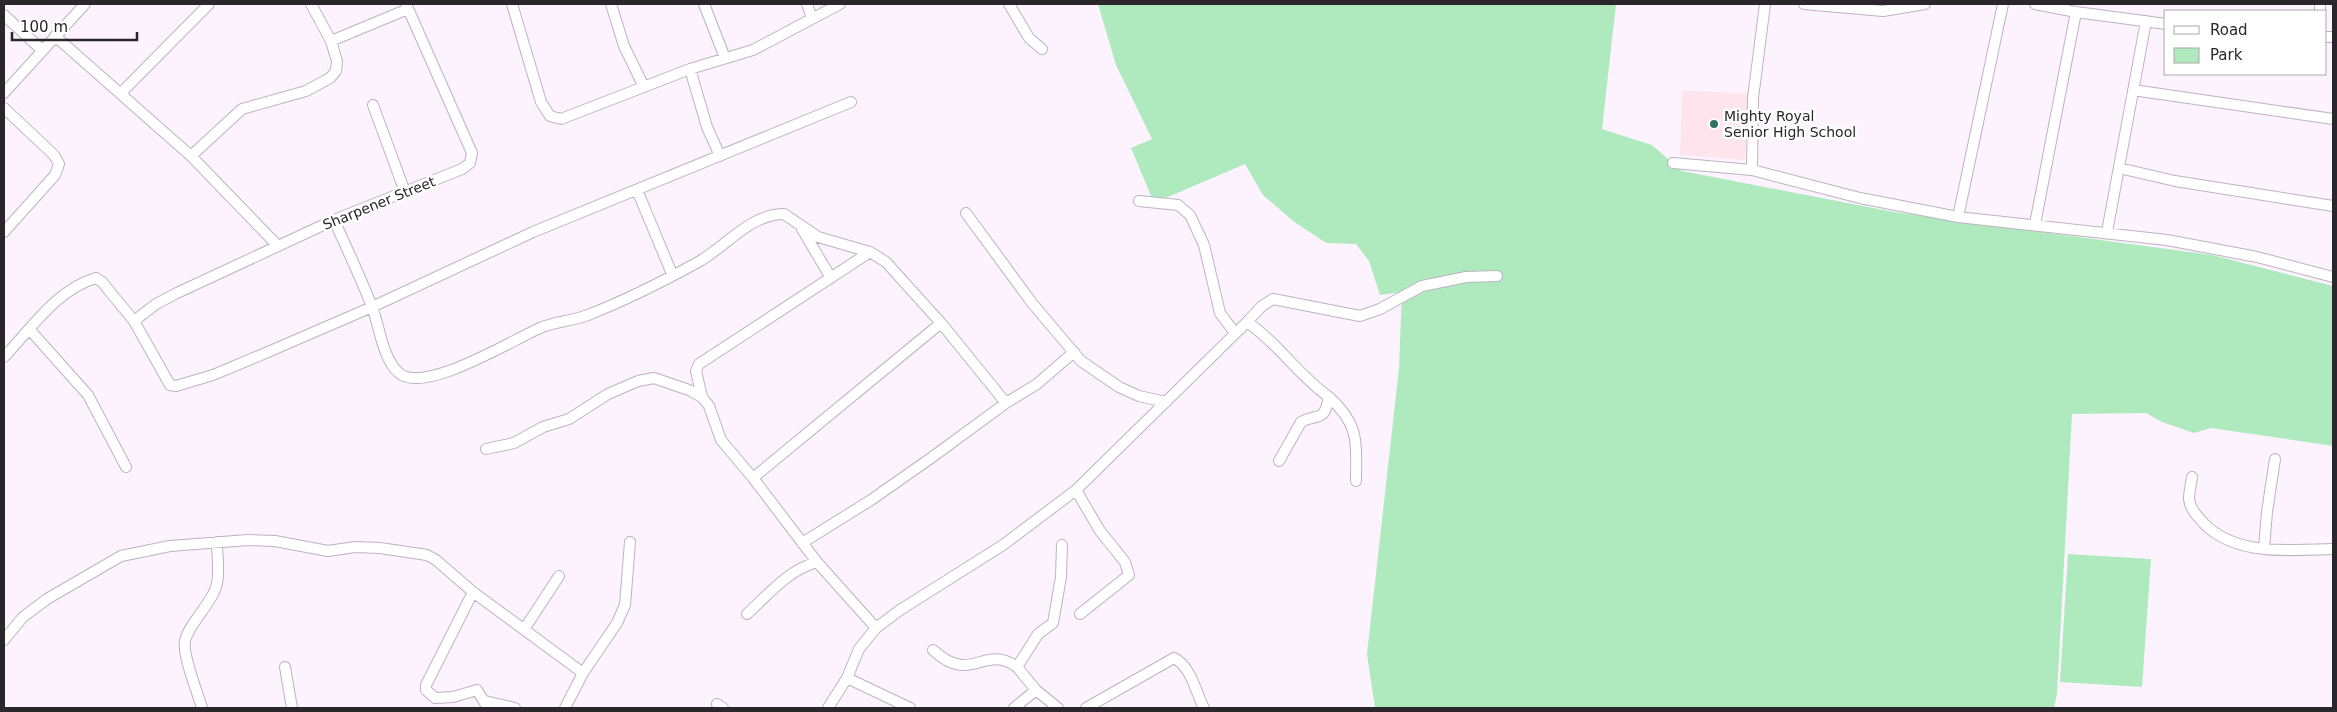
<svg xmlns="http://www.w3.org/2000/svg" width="2337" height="712" font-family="'DejaVu Sans',sans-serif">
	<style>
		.education { fill: #fee4ed }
		.green { fill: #afeabe }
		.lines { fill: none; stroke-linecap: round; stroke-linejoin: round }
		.minor-casing { stroke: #bdb3c0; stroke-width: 12 }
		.minor { stroke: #fff; stroke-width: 10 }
		.poi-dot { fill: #317160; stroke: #fff; stroke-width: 2 }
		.labels { text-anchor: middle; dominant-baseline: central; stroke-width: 5; stroke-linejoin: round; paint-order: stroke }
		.poi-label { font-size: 14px; fill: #2a262b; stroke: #fff; text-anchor: start }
		.street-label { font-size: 14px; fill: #2a262b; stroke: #fff }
	</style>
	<rect width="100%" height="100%" fill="#fcf3fe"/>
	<path class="education" d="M1682,90L1748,94L1745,160L1680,155Z"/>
	<path class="green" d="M1098,4H1616L1602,129L1652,145L1682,171L1894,212L2212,255L2333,286V446L2211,428L2194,433L2162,422L2146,413L2072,414L2057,694L2054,708H1375L1367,654L1399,368L1402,292L1380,295L1369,261L1356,244L1326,243L1293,221L1263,195L1245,164L1154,203L1131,148L1152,139L1116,65Z
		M2068,554L2151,559L2142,687L2060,682Z"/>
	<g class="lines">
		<g class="minor-casing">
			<path id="minor" d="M512,4L541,102L550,116L561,119L690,69L753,50L840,4
				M611,4L624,46L644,87
				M704,4L725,58
				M807,4L812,18
				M1009,4L1029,38L1042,49
				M1804,4L1883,11L1925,4
				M2035,4L2076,12L2166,24
				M2320,4V11
				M4,15L42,50
				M55,36L191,156L278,246
				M2326,37H2333
				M331,41L408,9
				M690,69L707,127L720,156
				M2133,90L2333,119
				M4,93L85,4
				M121,93L209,4
				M373,105L405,192
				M4,108L54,155L59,164L55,175L4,232
				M191,156L242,109L306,91L330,78L336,71L337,61L331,41L311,4
				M1673,163L1752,170L1860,198L1958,217L2167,240L2257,257L2333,277
				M2119,168L2175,181L2333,206
				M1752,170L1753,98L1765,4
				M637,190L672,274
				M1139,201L1178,205L1190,215L1204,245L1220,313L1235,333
				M966,213L1032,303L1081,361L1119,387L1139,396L1166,402
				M1958,217L2003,4
				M334,220C347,249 361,278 372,307C380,327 382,358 399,373C424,395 512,340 540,328C555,321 573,321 588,315C626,300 664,281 700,261C727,245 751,214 784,214L818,237L870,252L886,262L941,323L1006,403
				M2035,224L2076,12
				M802,229L831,278
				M2107,232L2146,21
				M134,321L156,304L177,293L334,220L462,169L470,163L472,153L406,4
				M1247,322L1262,306L1273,299L1360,316L1380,309L1422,286L1466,277L1497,276
				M30,330L88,395L126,467
				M4,357C31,329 57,289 96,278L102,282L134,321L170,385L176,386L213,375L268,352L372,307L533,232L851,102
				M702,397L696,371L699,364L870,252
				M1329,397C1360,425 1356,442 1356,481
				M486,449L514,443L543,427L569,419L608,394L638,381L654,378L689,390L702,397L709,406L721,440L753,478L817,562L876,628
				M2192,477C2191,484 2189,492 2189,499C2190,507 2195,514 2200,519C2231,557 2289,550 2333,549
				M753,478L941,323
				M1076,490L1100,531L1125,562L1129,575L1080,614
				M802,543L871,500L931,458L1006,403L1037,384L1074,352
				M2264,548L2267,512L2275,459
				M473,592L426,685V690L435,698L453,697L477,690L488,708
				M747,614C769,594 788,570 817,562
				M525,628L559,576
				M4,640L23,617L47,599L121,556L170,546L248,540L275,541L328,551L355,547L380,548L427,555L436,560L473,592L583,673
				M933,650C972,686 983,643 1017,667
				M285,667L292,708
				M847,678L910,708
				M1036,690L1017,667L1038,634L1053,623L1061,577L1062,545
				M485,701L515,708
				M717,704L723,708
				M202,708C198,694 182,654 185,641C187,628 208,606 214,592C221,579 217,557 217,542
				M565,708L583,673L617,623L625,605L630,542
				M828,708L847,678L859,649L876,628L900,610L1003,545L1076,490L1247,322C1278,343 1298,375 1329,397C1324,423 1319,413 1301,422L1279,461
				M1014,708L1036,690L1058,708
				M1086,708L1174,658C1191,666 1196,693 1204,708"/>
		</g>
		<use href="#minor" class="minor"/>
	</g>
	<circle class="poi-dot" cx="1714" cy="124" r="5"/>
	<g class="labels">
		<g class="poi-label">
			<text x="1724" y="116">Mighty Royal<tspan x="1724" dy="16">Senior High School</tspan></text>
		</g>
		<g class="street-label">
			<text transform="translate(379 203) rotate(-22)">Sharpener Street</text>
		</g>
	</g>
	<rect width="2337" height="712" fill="none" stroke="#2a262b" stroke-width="10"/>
	<rect x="2164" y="10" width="162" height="65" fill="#ffffff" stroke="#aaa8aa"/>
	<rect x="2174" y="26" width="25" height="8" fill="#ffffff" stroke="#aaa8aa"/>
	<text x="2210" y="35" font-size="15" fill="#2a262b">Road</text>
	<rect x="2174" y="48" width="25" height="15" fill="#afeabe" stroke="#aaa8aa"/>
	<text x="2210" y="60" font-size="15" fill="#2a262b">Park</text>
	<path d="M12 32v8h125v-8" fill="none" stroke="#2a262b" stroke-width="2.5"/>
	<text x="20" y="32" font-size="15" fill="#2a262b" stroke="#ffffff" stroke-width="4" paint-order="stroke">100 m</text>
</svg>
